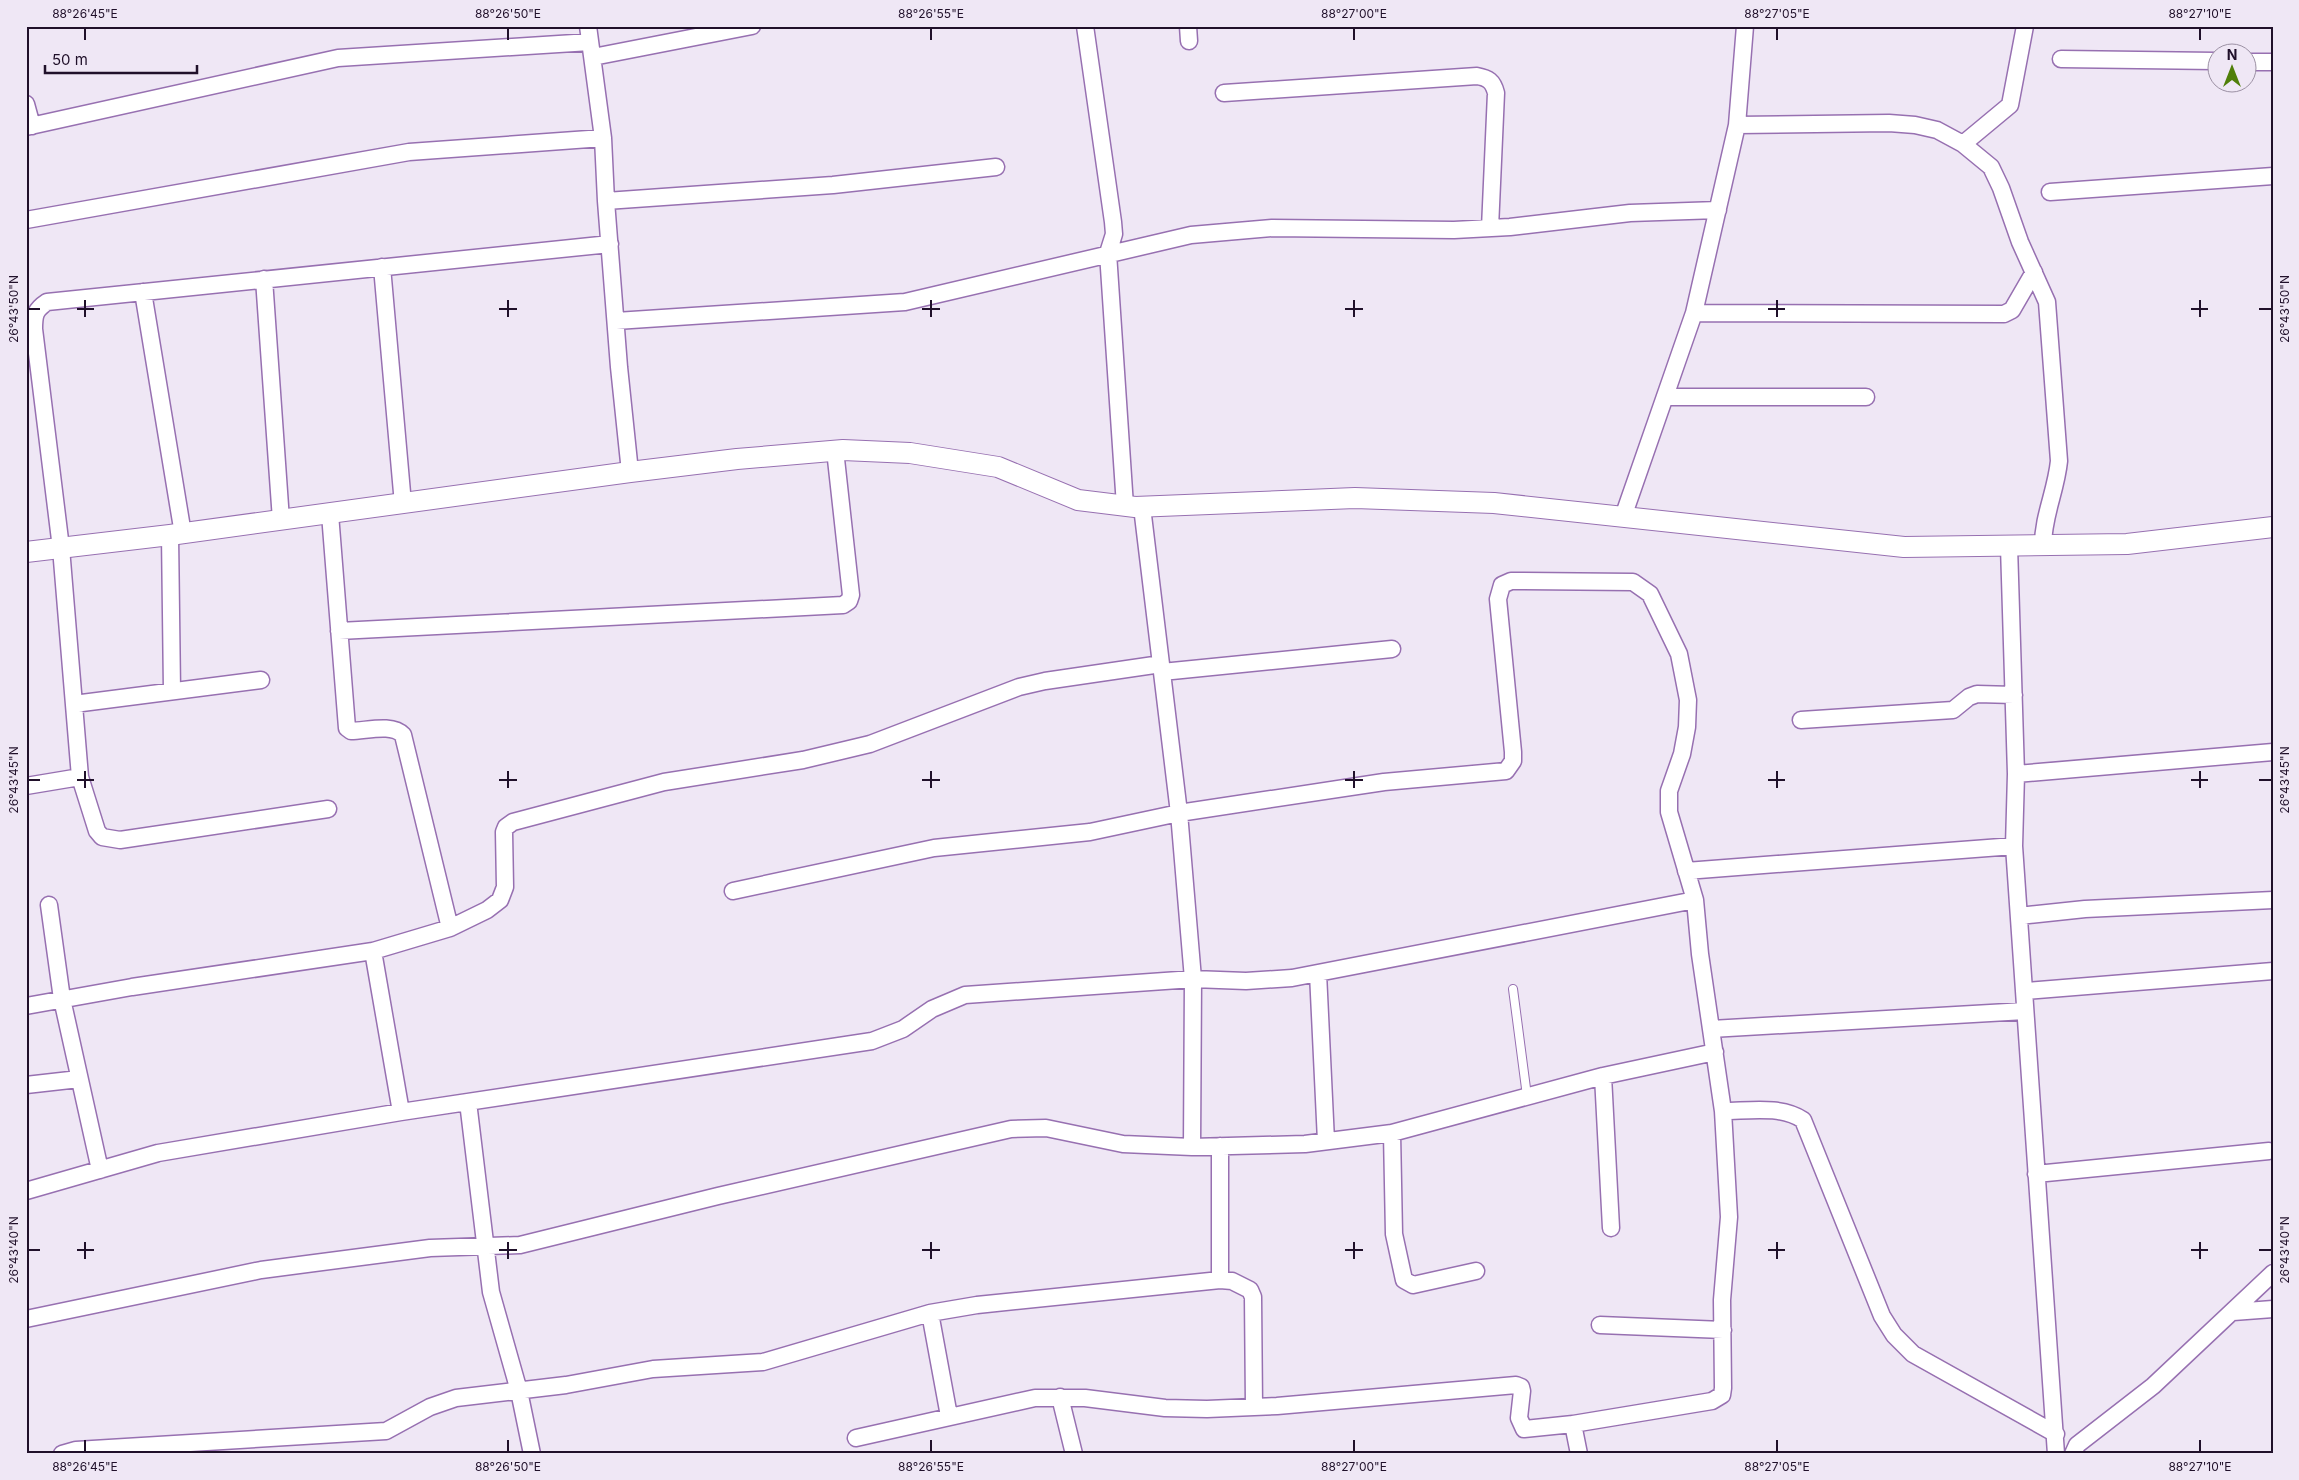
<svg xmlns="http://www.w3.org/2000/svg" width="2299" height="1480" font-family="Inter,sans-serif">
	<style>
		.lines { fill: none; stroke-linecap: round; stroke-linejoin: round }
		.service-casing { stroke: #9770b1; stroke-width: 10 }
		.minor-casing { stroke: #9770b1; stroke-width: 19 }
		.tertiary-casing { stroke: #9770b1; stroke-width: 22 }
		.service { stroke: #fff; stroke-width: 8 }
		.minor { stroke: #fff; stroke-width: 16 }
		.tertiary { stroke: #fff; stroke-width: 20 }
		.ticks { fill: none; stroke: #20102a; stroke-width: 2 }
		.neatline { fill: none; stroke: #20102a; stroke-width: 2 }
		.ticks-label { font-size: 12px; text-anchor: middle; fill: #20102a }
	</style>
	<rect width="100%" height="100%" fill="#efe7f5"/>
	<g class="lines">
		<g class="service-casing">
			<path id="service" d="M1513,989L1527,1096"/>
		</g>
		<g class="minor-casing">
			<path id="minor" d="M588,26L603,138L606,201L619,367L630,472
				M1085,26L1113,222L1114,234L1108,253L1125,506
				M1188,26L1189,41
				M593,57L752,26
				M2061,59L2216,61
				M2246,62H2273
				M1224,93L1477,76C1488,78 1493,81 1496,93L1490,228
				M26,104L32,126
				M1737,125L1889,123L1915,125L1937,130L1963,144L1991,167L2001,188L2020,242L2047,302L2059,461C2056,491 2043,516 2043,545
				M26,127L338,58L590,42
				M1963,144L2010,105L2025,26
				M2050,192L2273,176
				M606,201L833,185L996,167
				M26,220L409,152L603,138
				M382,267L403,504
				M264,279L281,520
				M143,292L183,534
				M1694,313L2004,314L2012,310L2034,272
				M616,321L905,302L1191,235L1272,228L1454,230L1510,227L1630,213L1718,210
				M1665,397H1866
				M1142,507L1179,813L1193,979L1192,1147
				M330,514L347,728L351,731C366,731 392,723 403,735L450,928
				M1623,517L1694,313L1737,125L1745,26
				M170,535L172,691
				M2009,546L2016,774L2014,846L2056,1454
				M339,631L843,605L849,601L851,595L835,450
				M1162,672L1392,649
				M74,704L261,680
				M1801,720L1953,710L1969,697L1977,694L2014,695
				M2016,774L2273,752
				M26,786L80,777
				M328,809L120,840L102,837L97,831L80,777L61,548L34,329C34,315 35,310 47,302L610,244
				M1686,871L2014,846
				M733,891L934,848L1090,832L1179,813L1384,782L1506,771L1513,761V752L1498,599L1502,585L1511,581L1633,582L1650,594L1679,654L1688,700L1687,727L1682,754L1669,791V812L1695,900L1700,954L1723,1111C1748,1111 1781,1105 1803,1120L1882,1316L1894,1335L1913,1354L2056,1434
				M49,905L62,999L100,1170
				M2019,916L2085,909L2273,900
				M373,951L401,1112
				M1318,973L1326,1141
				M2025,991L2273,971
				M26,1006L132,987L373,951L450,928L487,910L500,900L505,887L504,832L506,827L513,822L664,782L803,760L870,744L1019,687L1045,681L1161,664
				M1711,1029L2025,1011
				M1603,1076L1611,1228
				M26,1085L79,1079
				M468,1102L491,1292L519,1391L532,1454
				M1392,1133L1394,1234L1404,1280L1413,1285L1476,1271
				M1220,1146V1280
				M2036,1174L2269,1151
				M26,1191L158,1153L401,1112L872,1041L903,1029L932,1009L965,995L1193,979L1246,981L1292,978L1695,900
				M2233,1312L2273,1309
				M930,1313L949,1416
				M26,1319L261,1270L430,1248L520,1245L718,1196L1011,1129L1046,1128L1123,1144L1192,1147L1305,1144L1392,1133L1603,1076L1715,1052
				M1600,1325L1723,1330
				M1060,1397L1074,1454
				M1573,1424L1712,1401L1722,1395L1723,1388L1722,1300L1729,1217L1723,1111
				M856,1438L1035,1398H1085L1165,1408L1207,1409L1277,1406L1516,1385L1521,1387L1522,1391L1519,1418L1524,1429L1573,1424L1579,1454
				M62,1454L76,1450L386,1431L430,1407L456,1398L566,1385L653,1369L763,1362L930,1313L977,1305L1220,1280L1232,1281L1250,1290L1253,1297L1254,1407
				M2073,1454L2077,1445L2153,1386L2273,1273"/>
		</g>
		<g class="tertiary-casing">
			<path id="tertiary" d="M26,552L170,535L630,472L737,459L843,450L910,453L998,467L1078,500L1135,507L1355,498L1494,503L1904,547L2127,544L2273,527"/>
		</g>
		<use href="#service" class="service"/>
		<use href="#minor" class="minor"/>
		<use href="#tertiary" class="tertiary"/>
	</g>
	<path class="ticks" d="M85,28V40M508,28V40M931,28V40M1354,28V40M1777,28V40M2200,28V40M85,300V317M508,300V317M931,300V317M1354,300V317M1777,300V317M2200,300V317M28,309H40M77,309H94M499,309H517M922,309H940M1345,309H1363M1768,309H1785M2191,309H2208M2259,309H2272M85,771V788M508,771V788M931,771V788M1354,771V788M1777,771V788M2200,771V788M28,780H40M77,780H94M499,780H517M922,780H940M1345,780H1363M1768,780H1785M2191,780H2208M2259,780H2272M85,1242V1259M508,1242V1259M931,1242V1259M1354,1242V1259M1777,1242V1259M2200,1242V1259M28,1250H40M77,1250H94M499,1250H517M922,1250H940M1345,1250H1363M1768,1250H1785M2191,1250H2208M2259,1250H2272M85,1440V1452M508,1440V1452M931,1440V1452M1354,1440V1452M1777,1440V1452M2200,1440V1452"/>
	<rect width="2299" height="1480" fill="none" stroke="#efe7f5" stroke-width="55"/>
	<g transform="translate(2232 68)"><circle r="24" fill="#efe7f5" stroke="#9c91a4"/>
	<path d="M0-4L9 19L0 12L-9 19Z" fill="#507f0a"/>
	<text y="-8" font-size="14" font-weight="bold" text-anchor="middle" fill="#20102a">N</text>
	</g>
	<path d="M45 65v8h152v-8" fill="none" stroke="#20102a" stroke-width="2.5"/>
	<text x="52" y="65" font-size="15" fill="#20102a" stroke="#efe7f5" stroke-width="4" paint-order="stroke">50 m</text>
	<rect x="28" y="28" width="2244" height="1424" class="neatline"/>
	<g class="ticks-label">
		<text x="85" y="18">88°26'45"E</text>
		<text x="508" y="18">88°26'50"E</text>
		<text x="931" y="18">88°26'55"E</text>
		<text x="1354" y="18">88°27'00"E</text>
		<text x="1777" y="18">88°27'05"E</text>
		<text x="2200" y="18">88°27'10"E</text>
		<text transform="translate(14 309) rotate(-90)" y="4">26°43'50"N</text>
		<text transform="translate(2285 309) rotate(-90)" y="4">26°43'50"N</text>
		<text transform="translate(14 780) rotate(-90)" y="4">26°43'45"N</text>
		<text transform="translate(2285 780) rotate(-90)" y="4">26°43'45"N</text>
		<text transform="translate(14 1250) rotate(-90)" y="4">26°43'40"N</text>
		<text transform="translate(2285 1250) rotate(-90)" y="4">26°43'40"N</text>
		<text x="85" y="1471">88°26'45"E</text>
		<text x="508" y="1471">88°26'50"E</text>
		<text x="931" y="1471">88°26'55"E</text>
		<text x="1354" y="1471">88°27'00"E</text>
		<text x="1777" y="1471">88°27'05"E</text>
		<text x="2200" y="1471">88°27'10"E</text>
	</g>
</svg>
